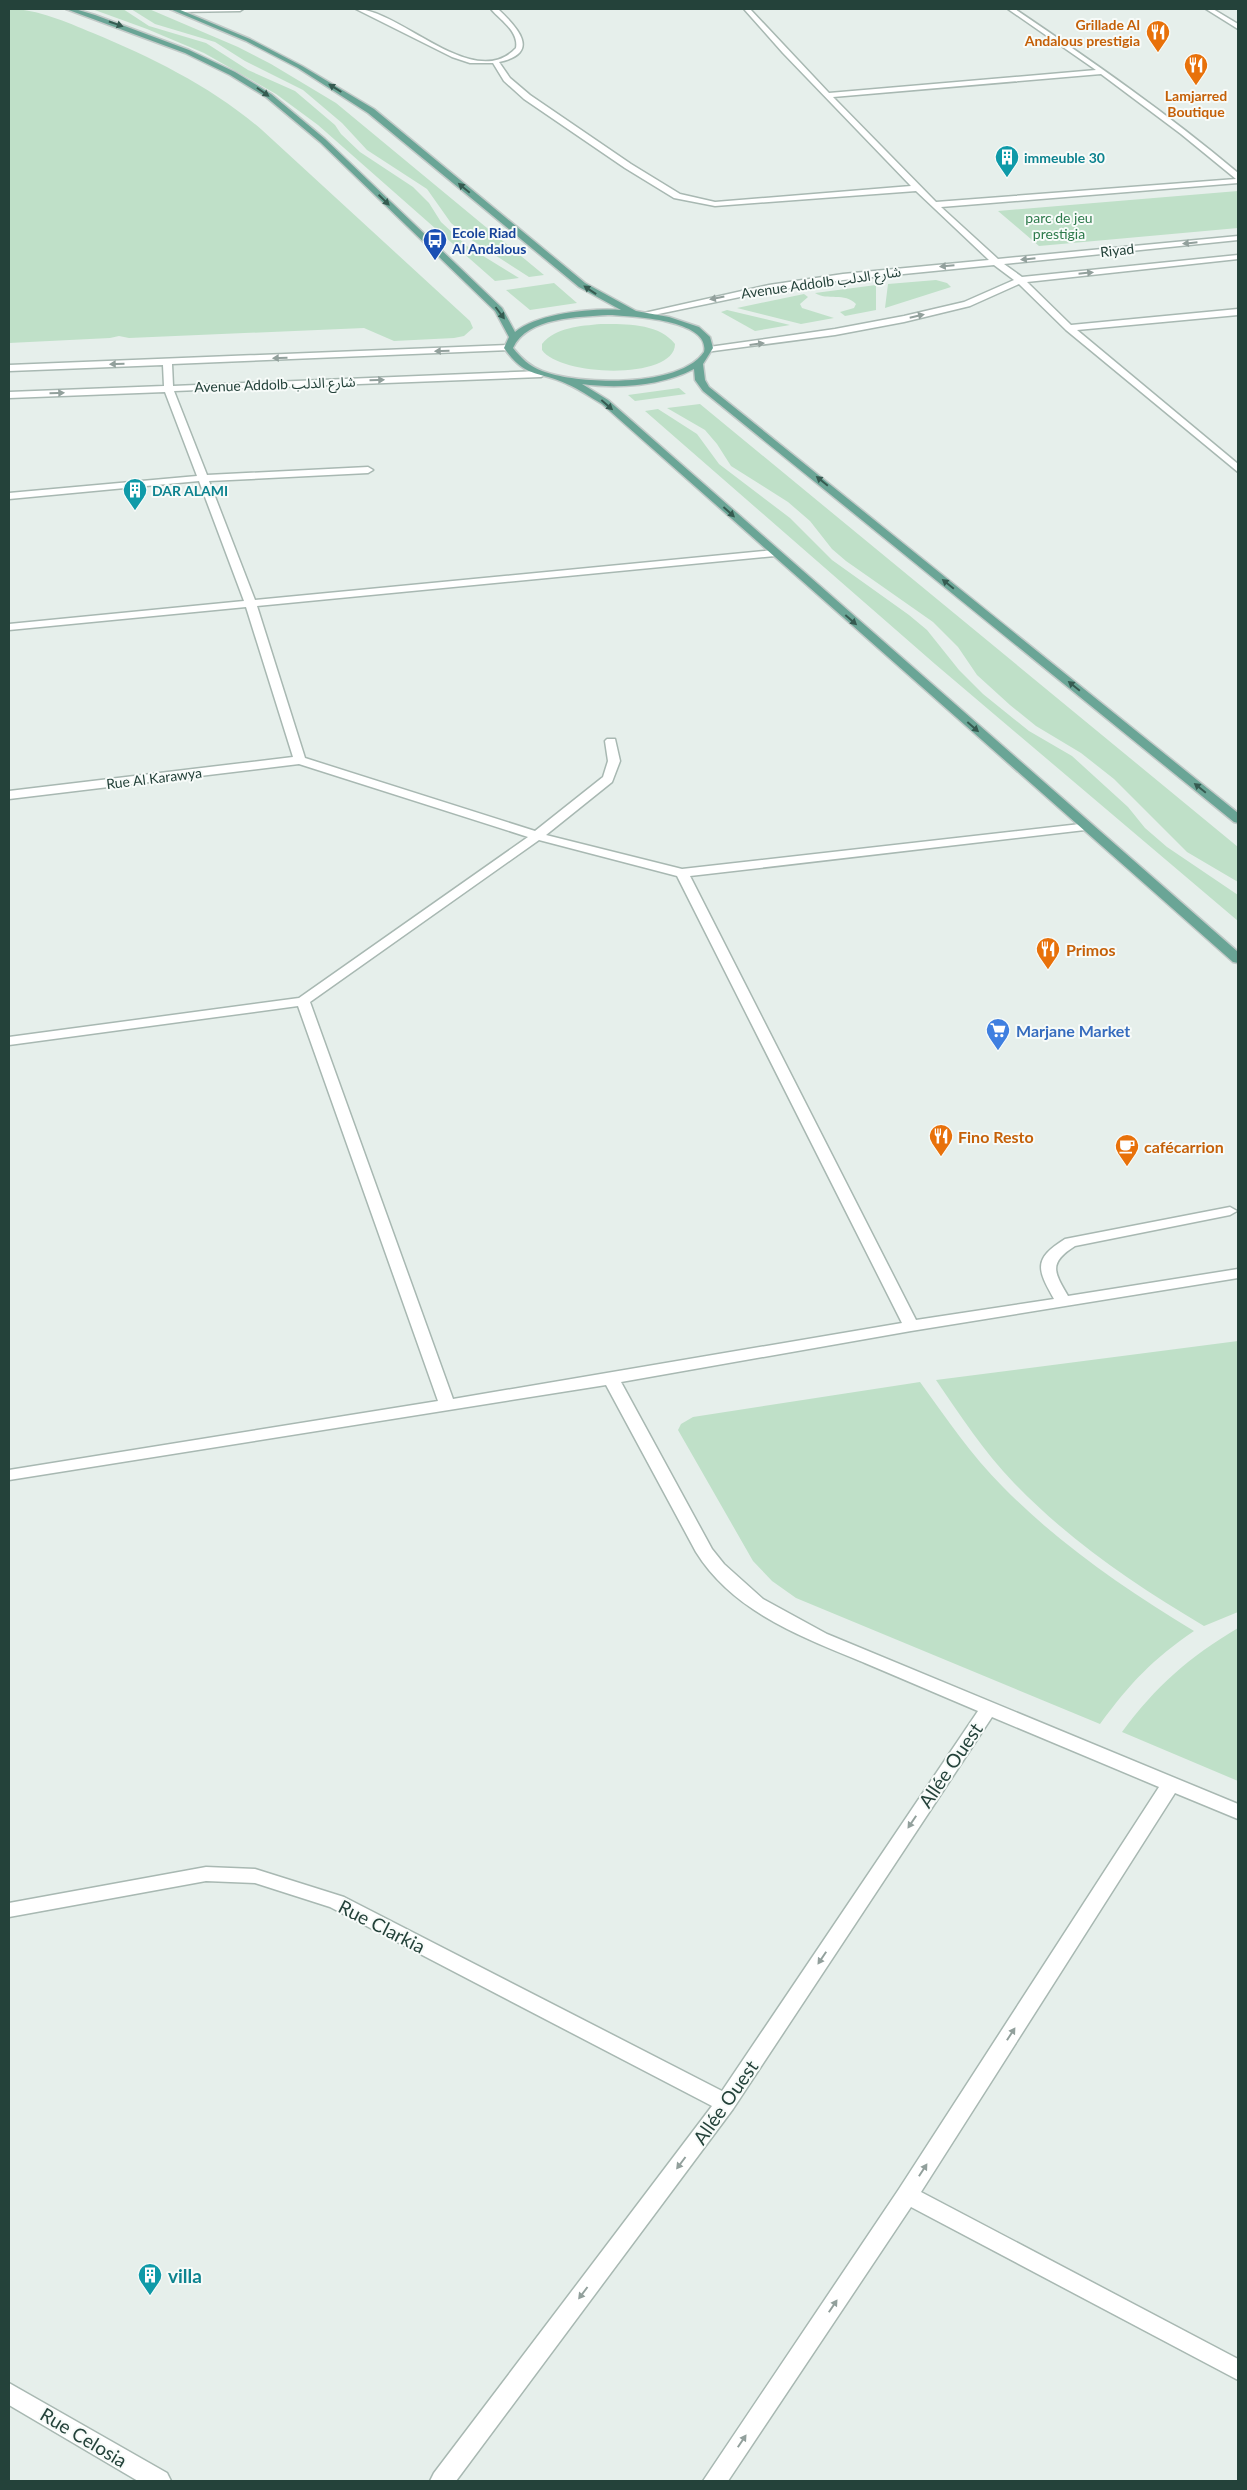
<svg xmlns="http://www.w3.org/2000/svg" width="1247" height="2490" font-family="Lato,'Noto Sans Arabic',sans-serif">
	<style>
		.green { fill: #bfe0c8 }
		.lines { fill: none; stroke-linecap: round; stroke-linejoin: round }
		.minor-casing { stroke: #a8b8b2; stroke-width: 3 }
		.major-casing { stroke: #c2cac8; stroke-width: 3 }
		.minor { fill: #fff; fill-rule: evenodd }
		.major { fill: #6aa596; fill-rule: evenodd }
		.oneway { fill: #365b51 }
		.oneway2 { fill: #92a09c }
		.labels { text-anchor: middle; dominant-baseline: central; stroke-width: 4; stroke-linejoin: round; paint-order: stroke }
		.far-food-label { font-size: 14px; font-weight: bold; fill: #c56008; stroke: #f7fbf9; text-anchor: end }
		.far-culture-label { font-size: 14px; font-weight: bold; fill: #0d838f; stroke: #f7fbf9; text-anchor: start }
		.far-park-label { font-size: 14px; fill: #2d7a4b; stroke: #f7fbf9 }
		.far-transit-label { font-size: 14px; font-weight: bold; fill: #164399; stroke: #f7fbf9; text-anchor: start }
		.far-street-label { font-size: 14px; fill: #24423a; stroke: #f7fbf9 }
		.food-label { font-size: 16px; font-weight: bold; fill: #c56008; stroke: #f7fbf9; text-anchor: start }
		.shop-label { font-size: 16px; font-weight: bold; fill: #366cbe; stroke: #f7fbf9; text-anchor: start }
		.near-street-label { font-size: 19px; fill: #24423a; stroke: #f7fbf9 }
		.near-culture-label { font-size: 19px; font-weight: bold; fill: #0d838f; stroke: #f7fbf9; text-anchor: start }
	</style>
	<rect width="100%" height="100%" fill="#e6efeb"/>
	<path class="green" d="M9,9C38,9 66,22 93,33C153,58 212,87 262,130L470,321L473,328L464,336L454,338L394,341L364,328L129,338L119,336L110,338L9,343Z
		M92,9H123L149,26L206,43L248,70L295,91L335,125L341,134L360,152L413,187L429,203L441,222L467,246L519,278L495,281L318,125L276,94L204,53L147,29Z
		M131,9H149L238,47L271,64L336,103L544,275L529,277L470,239L451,223L427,189L367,150L342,123L303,90L245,61L215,42L155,24Z
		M1238,191V228L1039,246L998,211Z
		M936,280L947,283L951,287L885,308L888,284Z
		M554,283L577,303L530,310L506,290Z
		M876,285V310L845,316L840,312L854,308L856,304C845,292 827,301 815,293Z
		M804,294L808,297L800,304L802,308L834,318L801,324L737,308Z
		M727,310L790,325L755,331L721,312Z
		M601,324C625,324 659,323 675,344C675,380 561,377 542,350V344C556,327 580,326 601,324Z
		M679,388L686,394L635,401L628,395Z
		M700,404L1238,847V882L1187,852L1114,779L1081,753L1036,726L1010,705L977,675L958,647L933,622L846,561L832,549L810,521L788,502L731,466L717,444L705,430L667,408Z
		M658,409L697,434L719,464L790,518L832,560L909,615L927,630L959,670L983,694L1029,731L1072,756L1128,807L1145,828L1167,847L1238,895V921L935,664L645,411Z
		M1238,1341V1612L1204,1626C1135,1585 1070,1541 1014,1483C984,1452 960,1415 936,1380Z
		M920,1382C946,1418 971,1455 1003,1487C1059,1544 1125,1589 1194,1631C1152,1660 1131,1682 1100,1724L796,1598L772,1581L753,1561L678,1430L681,1424L693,1417Z
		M1238,1628V1781L1122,1732C1156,1686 1189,1657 1238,1628Z"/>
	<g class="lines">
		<g class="minor-casing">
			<path id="minor" d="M175,9H243L240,11L177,12Z
				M356,9C400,9 474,93 516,48C519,31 500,20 491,9H498C517,27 542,53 499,62L510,78L530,95L631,164L680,194L715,202L911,186L783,53L744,9H750L829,93L1096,70L1008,9H1015C1092,61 1167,113 1238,173V183L941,207L998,259L1238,236V240L1004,264L1022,277L1238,255V259L1027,282L1071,325L1238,309V315L1077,330L1238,464V472L1066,330L1019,284L970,306L904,322L835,335L706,352V348L709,347L835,329L904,316L964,302L1014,280L994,265L843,280L769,291L644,317V313L769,285L843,274L989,260L916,191L715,206L674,198L625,168L524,99L504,81L493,63H470L452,57ZM1101,74L1181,134L1236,179L936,202L833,97Z
				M1206,9H1213L1238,24V29Z
				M508,345L511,346V350L172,364L173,386L541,371L546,374L541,377L174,391L207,475L368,467L373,470L368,473L209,481L255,600L775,550L780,553L775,556L257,606L305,758L535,831L603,777L608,761L605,741L607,739H615L620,761L612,782L546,835L682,869L1089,823L1091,826L1085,830L690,876L916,1320L1054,1299C1037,1269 1033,1259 1065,1239L1230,1207L1237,1211L1230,1215L1075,1246C1048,1263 1054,1272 1068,1296L1238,1269V1278L911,1331L621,1382L712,1549L724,1564L763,1599L827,1634L1238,1804V1819L1175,1793L921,2192L1238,2359V2380L911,2207L728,2481H703L899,2189L1159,1787L992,1717L733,2109L456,2481H430L434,2473L712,2106L330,1907L255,1883L206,1881L9,1917V1903L206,1867L255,1869L344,1897L722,2091L978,1711C940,1695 903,1679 865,1663C804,1638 733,1612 696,1552L606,1385L9,1480V1470L438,1401L298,1006L9,1045V1037L299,998L528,837L299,764L9,799V791L293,757L246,607L9,630V624L244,601L199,481L9,499V493L197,476L165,392L9,398V392L164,386L163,365L9,371V365ZM539,840L677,876L902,1323L453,1399L310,1002Z
				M9,2383L167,2473L171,2481H138L9,2405Z"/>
		</g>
		<g class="major-casing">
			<path id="major" d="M66,9H75L95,15L189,50L235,72L271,94L325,139L502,308L515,332C538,313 593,308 621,310L579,287L368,113L298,68L246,41L170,9H178L250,39L302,66L374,109L585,283L636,311L669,317L699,327L710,337L713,348L703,364L705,380L709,387L1238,813V823L1234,822L703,391L695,380L694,369C662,386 618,389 582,384L608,400L1238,952V963L1233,962L602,404C590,397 579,389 567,384C538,370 527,380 504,348L509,337L495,311L320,142L266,97L230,75L185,53ZM608,315C628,316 711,319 704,352C680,388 578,385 542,371C529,366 521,358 513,348C527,317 579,317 608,315Z"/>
		</g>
		<use href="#minor" class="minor"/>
		<use href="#major" class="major"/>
	</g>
	<defs><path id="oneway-solid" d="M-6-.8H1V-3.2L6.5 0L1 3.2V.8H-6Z" transform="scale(1.25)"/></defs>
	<g class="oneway">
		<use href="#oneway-solid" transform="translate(116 24) rotate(19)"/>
		<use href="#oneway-solid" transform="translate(335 88) rotate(-148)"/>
		<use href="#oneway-solid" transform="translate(263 92) rotate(35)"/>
		<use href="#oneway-solid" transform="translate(464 188) rotate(-140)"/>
		<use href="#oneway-solid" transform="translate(384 200) rotate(44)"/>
		<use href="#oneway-solid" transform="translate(590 290) rotate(-146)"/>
		<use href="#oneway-solid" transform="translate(500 313) rotate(53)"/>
		<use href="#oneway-solid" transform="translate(607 405) rotate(41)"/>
		<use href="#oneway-solid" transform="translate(822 481) rotate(-141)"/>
		<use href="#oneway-solid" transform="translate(729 512) rotate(42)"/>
		<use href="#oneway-solid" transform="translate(948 584) rotate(-141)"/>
		<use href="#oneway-solid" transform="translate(851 620) rotate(41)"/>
		<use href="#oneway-solid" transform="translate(1074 686) rotate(-141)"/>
		<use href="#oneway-solid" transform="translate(973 727) rotate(41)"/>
		<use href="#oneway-solid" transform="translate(1200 788) rotate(-141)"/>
	</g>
	<g class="oneway2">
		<use href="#oneway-solid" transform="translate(1190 243) rotate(174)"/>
		<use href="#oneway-solid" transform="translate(1028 259) rotate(174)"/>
		<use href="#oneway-solid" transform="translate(947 266) rotate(175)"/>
		<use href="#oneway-solid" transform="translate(1086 273) rotate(-6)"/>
		<use href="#oneway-solid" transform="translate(717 298) rotate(169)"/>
		<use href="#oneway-solid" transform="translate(917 316) rotate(-13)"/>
		<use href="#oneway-solid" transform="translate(757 344) rotate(-7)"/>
		<use href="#oneway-solid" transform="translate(442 351) rotate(178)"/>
		<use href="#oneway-solid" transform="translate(280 358) rotate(178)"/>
		<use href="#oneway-solid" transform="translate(117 364) rotate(178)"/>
		<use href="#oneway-solid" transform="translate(377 380) rotate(-2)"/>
		<use href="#oneway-solid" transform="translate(57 393) rotate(-2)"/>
		<use href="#oneway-solid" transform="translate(912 1822) rotate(124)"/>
		<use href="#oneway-solid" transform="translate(822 1958) rotate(124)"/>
		<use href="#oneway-solid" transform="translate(1011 2034) rotate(-57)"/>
		<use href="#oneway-solid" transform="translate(681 2163) rotate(127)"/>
		<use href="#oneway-solid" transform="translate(923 2170) rotate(-57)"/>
		<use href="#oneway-solid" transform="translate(583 2293) rotate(127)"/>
		<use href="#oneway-solid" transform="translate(833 2306) rotate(-56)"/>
		<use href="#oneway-solid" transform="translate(742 2441) rotate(-56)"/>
	</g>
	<defs>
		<g id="restaurant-pin" transform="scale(1.25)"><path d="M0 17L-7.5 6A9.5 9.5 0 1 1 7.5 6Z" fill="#e8710a" stroke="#f7fbf9"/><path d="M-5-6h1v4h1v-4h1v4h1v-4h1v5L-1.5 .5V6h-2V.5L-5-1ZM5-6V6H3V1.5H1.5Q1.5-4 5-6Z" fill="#fff"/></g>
		<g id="building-pin" transform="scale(1.25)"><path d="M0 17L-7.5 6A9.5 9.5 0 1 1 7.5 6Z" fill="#0f9aa8" stroke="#f7fbf9"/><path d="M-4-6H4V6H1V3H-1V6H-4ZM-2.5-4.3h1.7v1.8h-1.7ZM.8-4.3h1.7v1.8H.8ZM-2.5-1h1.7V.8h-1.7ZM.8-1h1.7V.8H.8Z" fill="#fff"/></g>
		<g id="bus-pin" transform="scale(1.25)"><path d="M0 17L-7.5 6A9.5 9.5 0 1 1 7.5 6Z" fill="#1a4fb4" stroke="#f7fbf9"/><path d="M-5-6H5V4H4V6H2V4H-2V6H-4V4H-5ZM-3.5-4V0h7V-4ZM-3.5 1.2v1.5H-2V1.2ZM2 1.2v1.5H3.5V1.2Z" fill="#fff"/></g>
		<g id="supermarket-pin" transform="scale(1.25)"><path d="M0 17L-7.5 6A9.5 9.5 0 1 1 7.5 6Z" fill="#3f7fe0" stroke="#f7fbf9"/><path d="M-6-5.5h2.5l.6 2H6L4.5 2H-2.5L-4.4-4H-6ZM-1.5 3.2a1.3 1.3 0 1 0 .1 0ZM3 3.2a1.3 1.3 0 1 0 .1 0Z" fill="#fff"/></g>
		<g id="cafe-pin" transform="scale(1.25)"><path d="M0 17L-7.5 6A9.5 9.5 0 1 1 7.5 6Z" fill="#e8710a" stroke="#f7fbf9"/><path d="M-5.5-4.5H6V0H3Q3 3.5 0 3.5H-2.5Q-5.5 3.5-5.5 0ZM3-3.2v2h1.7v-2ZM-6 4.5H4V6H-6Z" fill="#fff"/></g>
	</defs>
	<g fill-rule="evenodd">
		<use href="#restaurant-pin" x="1158" y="32"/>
		<use href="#restaurant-pin" x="1196" y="65"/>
		<use href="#building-pin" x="1007" y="157"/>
		<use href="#bus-pin" x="435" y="240"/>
		<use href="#building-pin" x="135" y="490"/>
		<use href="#restaurant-pin" x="1048" y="949"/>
		<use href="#supermarket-pin" x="998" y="1030"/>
		<use href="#restaurant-pin" x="941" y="1136"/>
		<use href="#cafe-pin" x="1127" y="1146"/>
		<use href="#building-pin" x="150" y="2275"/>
	</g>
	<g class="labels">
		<g class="far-food-label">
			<text x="1140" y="24">Grillade Al<tspan x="1140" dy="16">Andalous prestigia</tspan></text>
			<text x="1196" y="95" text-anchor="middle">Lamjarred<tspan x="1196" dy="16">Boutique</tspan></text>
		</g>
		<g class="far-culture-label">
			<text x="1024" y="157">immeuble 30</text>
			<text x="152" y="490">DAR ALAMI</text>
		</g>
		<g class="far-park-label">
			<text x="1059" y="217">parc de jeu<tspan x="1059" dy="16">prestigia</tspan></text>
		</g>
		<g class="far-transit-label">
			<text x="452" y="232">Ecole Riad<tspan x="452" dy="16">Al Andalous</tspan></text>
		</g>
		<g class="far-street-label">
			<text transform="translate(1117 250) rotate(-6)">Riyad</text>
			<text transform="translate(821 282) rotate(-8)">Avenue Addolb شارع الدلب</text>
			<text transform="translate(275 384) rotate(-2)">Avenue Addolb شارع الدلب</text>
			<text transform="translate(154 778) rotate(-7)">Rue Al Karawya</text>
		</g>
		<g class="food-label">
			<text x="1066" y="949">Primos</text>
			<text x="958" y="1136">Fino Resto</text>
			<text x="1144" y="1146">cafécarrion</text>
		</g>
		<g class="shop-label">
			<text x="1016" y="1030">Marjane Market</text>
		</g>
		<g class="near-street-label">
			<text transform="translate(950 1765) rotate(-56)">Allée Ouest</text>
			<text transform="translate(382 1926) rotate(27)">Rue Clarkia</text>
			<text transform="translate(725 2102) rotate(-55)">Allée Ouest</text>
			<text transform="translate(84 2437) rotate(31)">Rue Celosia</text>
		</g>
		<g class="near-culture-label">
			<text x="168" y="2275">villa</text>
		</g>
	</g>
	<rect width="1247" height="2490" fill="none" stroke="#24423a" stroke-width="20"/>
</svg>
